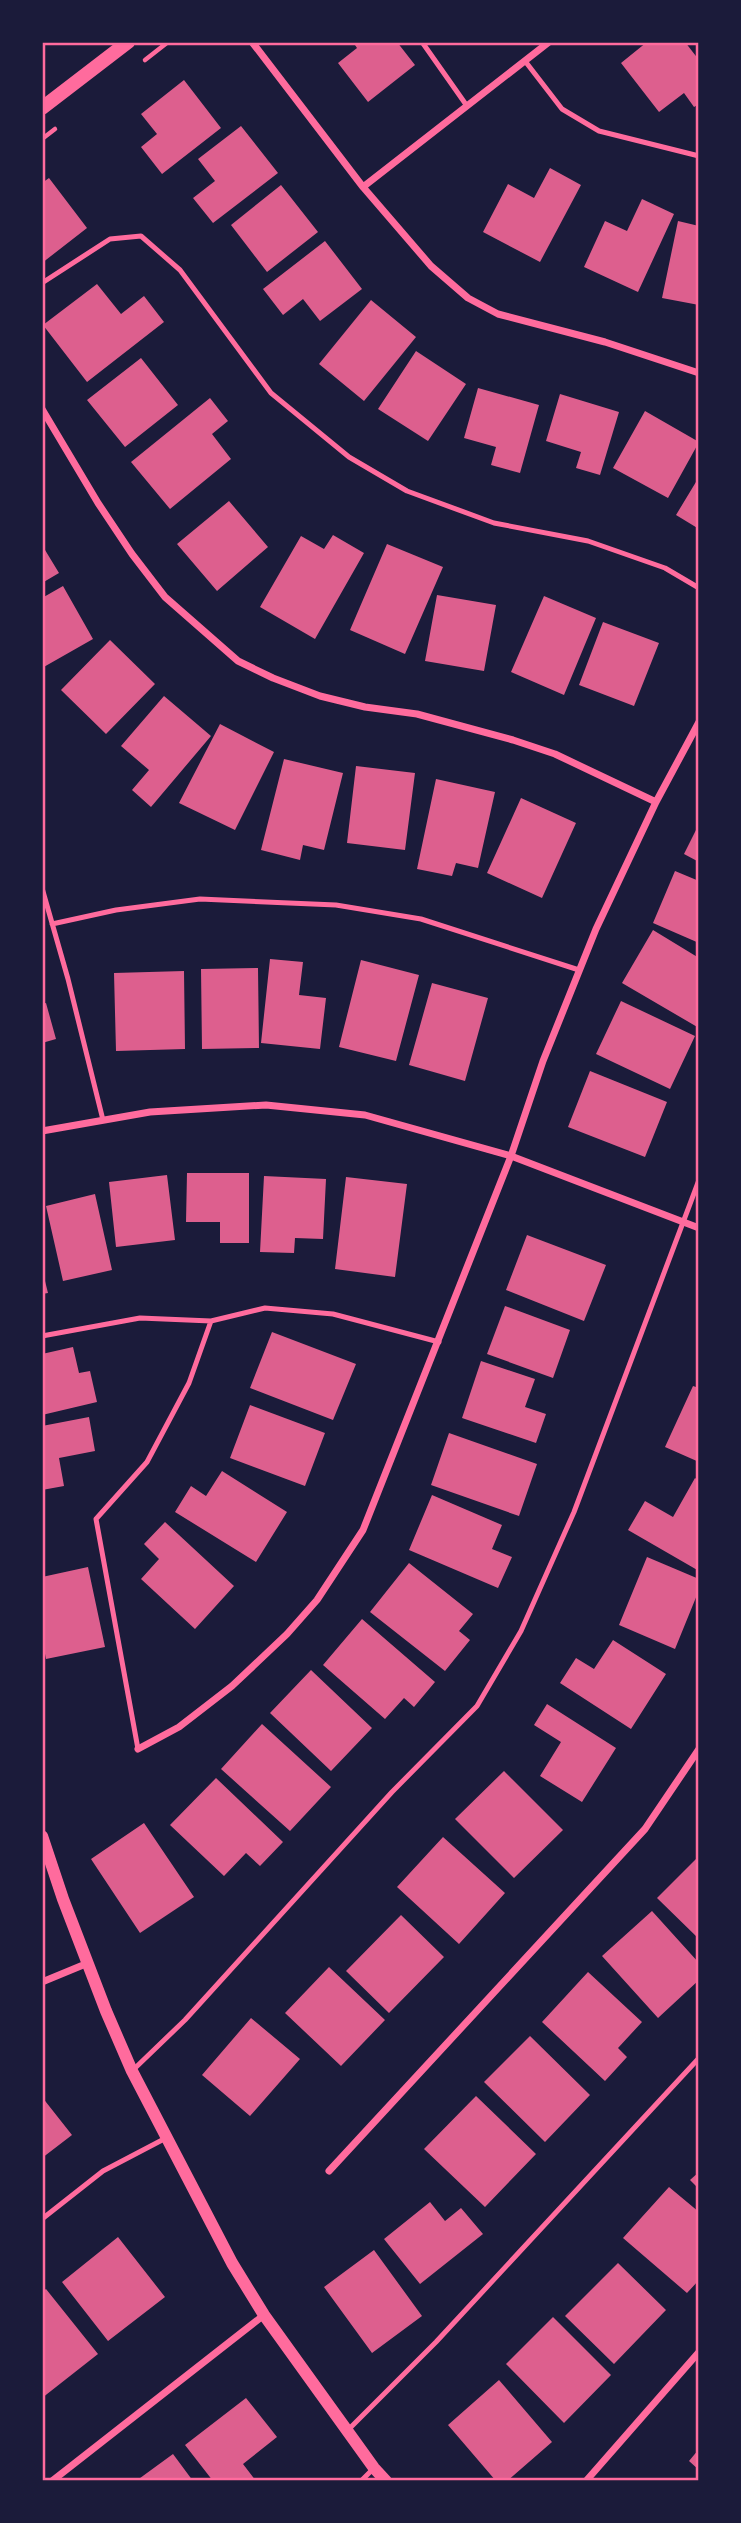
<svg xmlns="http://www.w3.org/2000/svg" width="741" height="2523" font-family="Barlow,sans-serif">
	<style>
		.building { fill: #dd5f8e }
		.lines { fill: none; stroke-linecap: round; stroke-linejoin: round }
		.path { stroke: #ff6b9d; stroke-width: 4.5 }
		.service { stroke: #ff6b9d; stroke-width: 5 }
		.minor { stroke: #ff6b9d; stroke-width: 7 }
		.tertiary { stroke: #ff6b9d; stroke-width: 12 }
		.secondary { stroke: #ff6b9d; stroke-width: 14 }
		.neatline { fill: none; stroke: #ff6b9d; stroke-width: 2.5 }
	</style>
	<rect width="100%" height="100%" fill="#1b1b3a"/>
	<path class="building" d="M353,42H397L415,65L368,102L338,63L357,48Z
		M647,42H685L699,60V104L694,107L684,93L659,112L621,63Z
		M184,80L221,128L162,174L141,147L157,134L141,114Z
		M241,126L278,173L213,223L193,198L215,181L198,159Z
		M550,168L581,185L540,262L483,232L508,184L534,198Z
		M49,178L87,228L42,263V183Z
		M281,185L318,232L267,272L231,225Z
		M642,199L674,214L638,292L584,267L605,221L627,231Z
		M678,221L699,226V305L662,298Z
		M325,241L362,289L320,321L303,299L283,315L263,289Z
		M97,284L121,314L144,296L164,322L87,382L43,325Z
		M371,300L416,337L364,401L319,364Z
		M416,351L466,384L428,441L378,409Z
		M141,358L178,405L125,447L87,400Z
		M478,388L539,405L520,473L491,465L496,447L464,438Z
		M560,394L619,412L600,475L576,468L581,452L546,441Z
		M210,398L228,421L212,434L231,459L170,509L131,462Z
		M645,411L699,442L668,498L613,468Z
		M699,477V529L676,515Z
		M229,501L268,547L217,591L177,544Z
		M333,535L364,553L315,639L260,607L301,536L324,549Z
		M387,544L443,567L405,654L350,630Z
		M42,545L59,573L42,583Z
		M63,586L93,639L42,668V598Z
		M437,595L496,605L484,671L425,661Z
		M544,596L596,618L564,695L511,672Z
		M603,622L659,643L634,706L579,685Z
		M110,640L155,684L106,734L61,690Z
		M164,696L211,736L151,807L132,790L149,770L121,746Z
		M220,724L274,752L235,830L179,803Z
		M284,759L343,773L324,850L303,845L300,860L261,850Z
		M356,766L415,773L405,850L347,843Z
		M436,779L495,792L478,868L456,863L452,876L417,869Z
		M521,798L576,823L542,898L487,873Z
		M699,824V862L684,854Z
		M675,871L699,881V943L653,923Z
		M653,930L699,958V1028L622,983Z
		M270,959L303,962L299,995L326,998L320,1049L261,1043Z
		M361,960L419,975L396,1061L339,1047Z
		M258,968L259,1048L202,1049L201,969Z
		M184,971L185,1049L116,1051L114,973Z
		M432,983L488,998L465,1081L409,1065Z
		M621,1001L695,1036L670,1089L596,1054Z
		M46,1003L56,1039L42,1043V1004Z
		M590,1071L667,1102L645,1157L568,1127Z
		M187,1173H249V1243H220V1222H186Z
		M167,1175L175,1240L116,1247L109,1182Z
		M264,1176L326,1179L323,1239L295,1238L294,1253L260,1252Z
		M346,1177L407,1184L395,1277L335,1269Z
		M95,1194L112,1270L63,1281L46,1206Z
		M527,1235L606,1265L584,1321L506,1290Z
		M42,1269L48,1293L42,1294Z
		M505,1306L570,1330L553,1378L487,1354Z
		M272,1332L356,1364L333,1420L250,1388Z
		M73,1347L79,1373L90,1371L97,1402L42,1415V1354Z
		M481,1361L535,1379L525,1407L546,1414L536,1443L462,1418Z
		M693,1386L699,1388V1462L665,1447Z
		M250,1405L325,1433L305,1486L230,1458Z
		M89,1417L95,1451L59,1458L64,1486L42,1490V1426Z
		M449,1433L537,1464L519,1516L431,1485Z
		M222,1471L287,1512L256,1562L175,1512L191,1486L206,1496Z
		M695,1478L699,1481V1571L628,1530L645,1501L673,1517Z
		M432,1495L502,1525L492,1549L512,1557L498,1588L409,1550Z
		M165,1522L234,1586L195,1629L141,1579L159,1559L144,1544Z
		M647,1557L699,1579V1590L675,1649L619,1625Z
		M409,1563L473,1614L459,1631L470,1640L445,1671L370,1612Z
		M88,1567L105,1647L46,1659L42,1638V1577Z
		M362,1619L435,1682L414,1707L404,1698L385,1719L323,1665Z
		M613,1640L666,1674L631,1729L560,1683L576,1658L594,1669Z
		M311,1670L372,1728L331,1771L270,1713Z
		M547,1704L616,1748L582,1802L540,1776L561,1742L534,1725Z
		M262,1724L331,1787L290,1831L221,1769Z
		M504,1771L563,1830L514,1878L455,1819Z
		M216,1778L283,1842L260,1866L246,1853L224,1876L170,1825Z
		M144,1823L194,1897L140,1933L91,1859Z
		M443,1837L505,1893L459,1944L397,1887Z
		M699,1856V1939L657,1898Z
		M652,1911L699,1963V1980L658,2018L602,1956Z
		M401,1915L444,1957L389,2013L346,1971Z
		M329,1967L385,2020L341,2066L285,2013Z
		M588,1972L642,2022L618,2048L627,2057L605,2081L542,2022Z
		M251,2018L300,2059L250,2116L202,2075Z
		M530,2036L590,2095L545,2142L484,2082Z
		M476,2096L536,2154L485,2207L424,2149Z
		M42,2097L72,2135L42,2158Z
		M699,2172V2189L690,2180Z
		M669,2187L699,2212V2280L687,2293L623,2238Z
		M430,2202L445,2221L461,2208L483,2234L420,2284L384,2239Z
		M118,2237L165,2297L108,2341L62,2282Z
		M374,2250L422,2316L372,2353L324,2287Z
		M618,2263L666,2310L614,2364L565,2316Z
		M46,2289L98,2354L42,2398V2292Z
		M553,2317L611,2375L564,2423L506,2364Z
		M499,2380L552,2442L507,2481H496L448,2425Z
		M246,2398L277,2437L243,2464L256,2481H213L185,2445Z
		M699,2449V2470L689,2461Z
		M173,2454L193,2481H136Z"/>
	<g class="lines">
		<path class="path" d="M145,60L168,42
			M42,139L55,129"/>
		<path class="service" d="M422,42L467,106
			M525,61L562,109L599,131L699,156
			M42,283L110,239L141,236L180,270L271,393L349,457L407,491L494,523L588,541L665,568L699,588
			M42,888L68,979L103,1120
			M52,924L116,910L200,899L336,905L421,919L579,970
			M42,1336L140,1318L211,1321
			M138,1749L96,1519L147,1462L189,1383L211,1321L265,1308L333,1314L439,1342
			M132,2071L185,2020L392,1792L477,1706L521,1631L574,1512L699,1180
			M42,2219L103,2171L166,2138
			M348,2430L436,2342L699,2058
			M361,2481L374,2468"/>
		<path class="minor" d="M252,42L363,187L431,266L468,298L498,314L605,342L699,373
			M363,187L549,42
			M42,409L98,503L132,554L165,597L238,661L273,678L320,696L365,707L417,714L513,740L555,754L656,802
			M42,1131L150,1112L266,1105L365,1115L511,1156L699,1228
			M138,1749L179,1727L232,1686L287,1634L317,1600L363,1530L511,1156L543,1061L596,929L656,802L699,722
			M42,1982L88,1963
			M329,2171L645,1829L699,1749
			M52,2481L264,2315
			M586,2481L699,2352"/>
		<path class="tertiary" d="M42,1836L63,1899L106,2011L132,2071L232,2263L264,2315L374,2468L386,2481"/>
		<path class="secondary" d="M42,108L128,42"/>
	</g>
	<rect width="741" height="2523" fill="none" stroke="#1b1b3a" stroke-width="88"/>
	<rect x="44" y="44" width="653" height="2435" class="neatline"/>
</svg>
